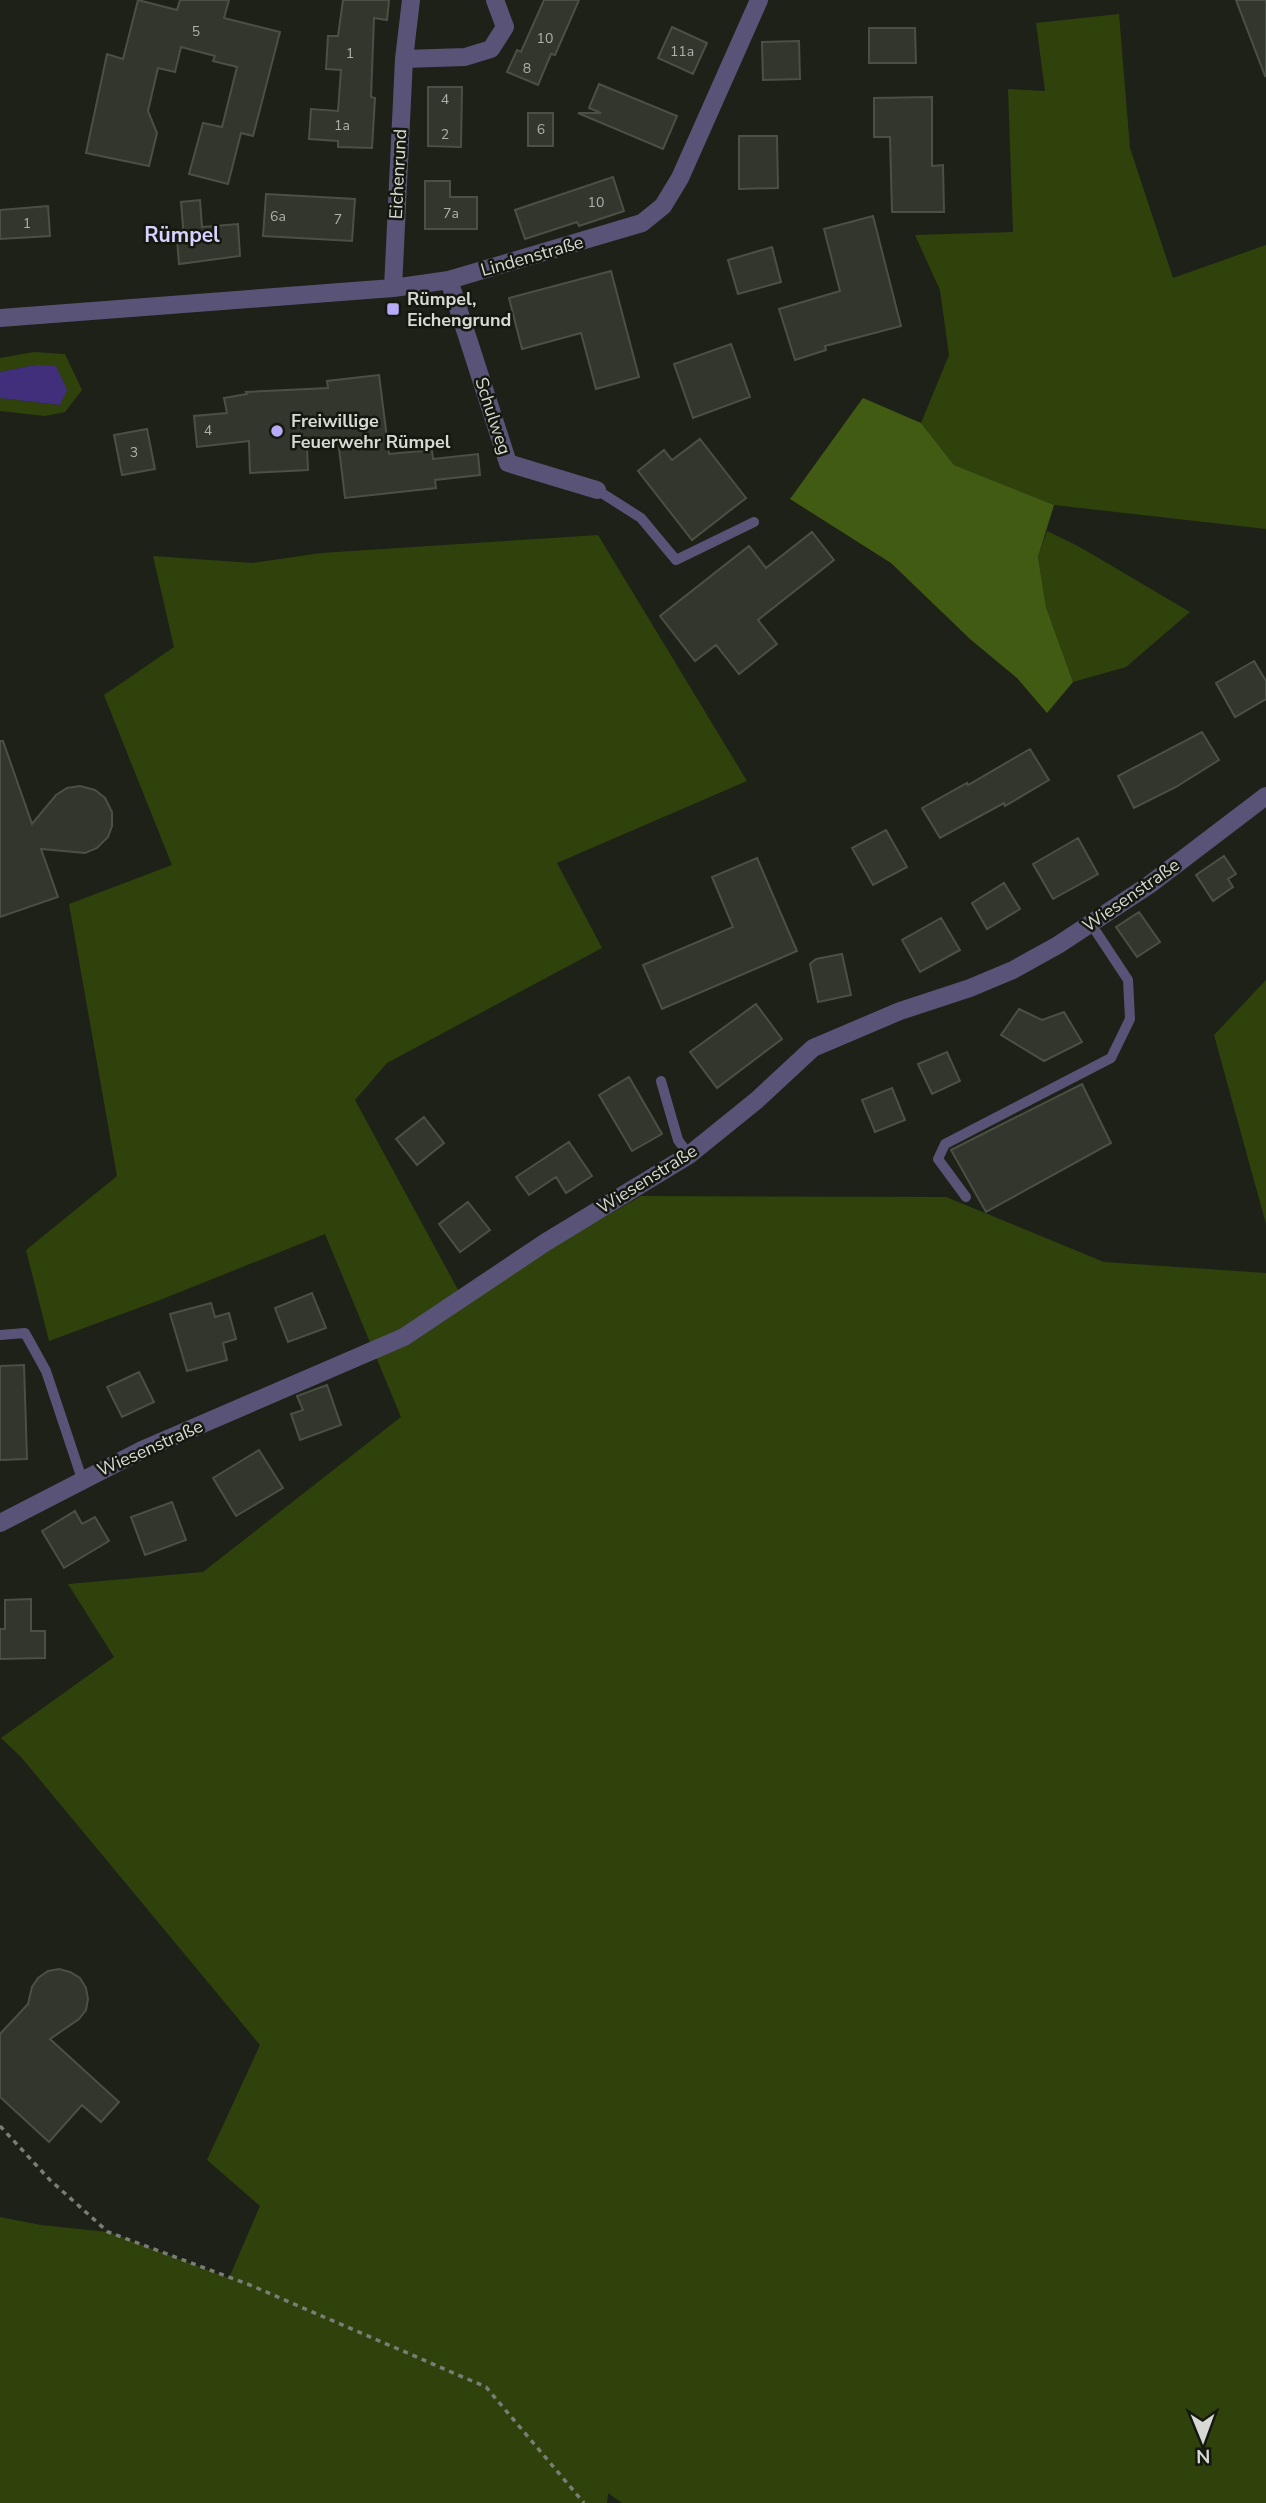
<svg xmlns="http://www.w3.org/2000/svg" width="1266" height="2503" font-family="'Nunito Sans',sans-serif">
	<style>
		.green { fill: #2f420c }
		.forest { fill: #425b13 }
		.water { fill: #422f7c }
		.building { fill: #32362c; stroke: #4b5045; stroke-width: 2 }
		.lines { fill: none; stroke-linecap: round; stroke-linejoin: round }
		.path { stroke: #7a7d76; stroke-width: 3.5; stroke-dasharray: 5 5; stroke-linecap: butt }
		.lane { stroke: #595477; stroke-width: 10 }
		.street { stroke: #595477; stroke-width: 18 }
		.poi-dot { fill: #b7abf8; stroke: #14180f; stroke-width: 2.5 }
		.labels { text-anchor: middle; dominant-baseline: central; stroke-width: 5; stroke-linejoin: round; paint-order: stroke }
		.number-label { font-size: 14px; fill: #aeb1aa }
		.street-label { font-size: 18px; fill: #d7dad4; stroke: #14180f }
		.poi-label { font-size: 18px; font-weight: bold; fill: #d7dad4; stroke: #14180f; text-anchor: start }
		.quarter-label { font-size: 21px; font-weight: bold; fill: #d7d2fe; stroke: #14180f }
	</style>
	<rect width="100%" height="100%" fill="#1d2118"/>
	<path class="green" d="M1119,14L1130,148L1173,278L1266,245V529L1054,505L954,465L921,423L949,355L940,290L915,235L1013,232L1008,89L1045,91L1036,23Z
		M34,352L65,354L82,390L65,412L45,416L0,411V398L60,405L35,365L0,372V358Z
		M1047,531L1078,546L1190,612L1126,667L1073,682L1046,607L1038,557Z
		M598,535L747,781L557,863L602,948L387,1063L355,1100L463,1299L641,1196L946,1197L1104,1262L1266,1273V2503H622L608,2493L607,2503H0V2217L41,2225L108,2232L229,2278L260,2206L207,2160L260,2045L21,1757L1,1738L114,1657L68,1584L203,1572L401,1417L325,1234L160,1300L49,1341L26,1250L117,1176L69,904L172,865L104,695L174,647L153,556L252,563L321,553Z
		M1266,980V1224L1214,1035Z"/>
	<path class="forest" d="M863,398L921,423L954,465L1054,505L1038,557L1046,607L1073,682L1047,713L1017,678L970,639L891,563L790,499Z"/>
	<path class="water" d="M35,365L56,366L67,390L60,405L0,398V372Z"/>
	<path class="building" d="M138,0L177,10L180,0H229L224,18L280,32L253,136L241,133L228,184L189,174L203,123L222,127L237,67L213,61L215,56L181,47L175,72L158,68L148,111L157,133L149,166L86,153L107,54L123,59Z
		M343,0H389L387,20L374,18L371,97L375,98L372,148L338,147V141L309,139L311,109L338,111L341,70L326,69L328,36H338Z
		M544,0H579L555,55L551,54L538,85L507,72L517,50L521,52Z
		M1236,0H1266V75L1265,76Z
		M672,27L707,43L693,74L658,58Z
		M869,28H915L916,63H869Z
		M799,41L800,79L763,80L762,42Z
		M599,84L677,116L663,149L578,113H601L589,108Z
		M428,87H462L461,147L428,146Z
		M932,97V166L943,165L944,212H892L890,137H874V98Z
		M528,113H553V146H528Z
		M739,136H777L778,188L739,189Z
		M613,177L624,211L579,226L577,222L525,239L515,210Z
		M425,181H450V197H477V229H425Z
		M266,194L355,199L352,241L263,236Z
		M200,200L202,227L238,224L240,256L179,264L177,239L184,238L181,202Z
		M48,206L50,236L0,239V210Z
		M873,216L901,326L825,346L826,350L795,360L779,309L840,291L824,229Z
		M772,247L781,282L738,294L728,260Z
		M611,271L639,377L596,389L581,333L522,349L509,298Z
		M731,344L750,397L693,418L674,364Z
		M379,375L389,454L432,450L433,459L478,454L480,475L435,480L436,488L345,498L338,440L307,447L308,470L250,473L249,441L197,447L194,416L227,413L224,398L247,394L246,392L328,388L327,381Z
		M147,429L155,469L122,475L114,435Z
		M700,439L746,498L692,540L638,471L664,450L672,460Z
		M812,532L834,560L758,620L777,644L739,674L716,645L695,661L660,616L749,546L766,568Z
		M1254,661L1266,681V699L1235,717L1216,683Z
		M1202,732L1219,760L1176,787L1134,808L1118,776Z
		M0,741H3L32,824L56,795L67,788L80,786L95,790L105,798L112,812V826L108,837L97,848L85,853L41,849L58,897L0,917Z
		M1030,749L1049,780L1005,806L1004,803L940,838L922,808L967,783L968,785Z
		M886,830L907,867L873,885L852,848Z
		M1078,838L1098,874L1053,899L1033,864Z
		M1224,856L1236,874L1228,879L1233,887L1213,901L1196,875Z
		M757,858L797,951L662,1009L643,965L733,927L712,877Z
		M1004,883L1020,909L987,929L972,903Z
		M1139,912L1160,942L1137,957L1116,927Z
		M941,918L960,950L920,972L902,940Z
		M842,954L851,995L818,1002L810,964L816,959Z
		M756,1004L782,1039L717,1088L690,1052Z
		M1019,1009L1042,1020L1064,1012L1082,1042L1044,1061L1001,1035Z
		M947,1052L960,1081L932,1094L918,1064Z
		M629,1077L662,1134L632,1151L599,1095Z
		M1082,1084L1111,1143L986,1212L951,1150Z
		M892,1088L905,1120L875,1132L862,1100Z
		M424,1117L444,1143L417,1165L396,1139Z
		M569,1142L592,1176L566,1193L556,1177L529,1195L516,1177Z
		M468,1202L490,1230L460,1252L439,1224Z
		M312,1293L326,1328L288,1342L275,1308Z
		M211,1303L215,1317L229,1313L236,1339L223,1343L227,1360L187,1371L170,1314Z
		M24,1365L27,1459L0,1460V1366Z
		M139,1372L154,1402L122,1417L107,1387Z
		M327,1385L341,1425L300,1440L291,1414L303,1410L297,1396Z
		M259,1450L283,1488L236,1516L213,1478Z
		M172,1502L186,1540L145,1555L131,1517Z
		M75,1511L82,1524L95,1517L109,1541L64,1568L42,1531Z
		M31,1599V1631H45V1658L0,1659V1629H5V1600Z
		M59,1969L70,1972L80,1978L86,1988L88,1999L86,2010L79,2019L50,2039L119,2102L101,2122L82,2105L49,2142L0,2097V2034L28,2004L32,1987L38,1978L48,1971Z"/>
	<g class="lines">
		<path class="path" d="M0,2126L50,2180L108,2232L250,2285L486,2387L584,2503"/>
		<path class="lane" d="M597,490L641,518L676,560L754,522
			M661,1081L678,1140L689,1155
			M966,1197L938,1159L945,1144L1111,1058L1130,1019L1128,980L1091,924
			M0,1335L25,1333L46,1371L82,1479"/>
		<path class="street" d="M404,59L465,57L491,49L505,27L495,0
			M449,280L508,463L597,490
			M393,288L404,59L411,0
			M0,318L393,288L449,280L642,223L663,206L680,178L759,0
			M0,1523L142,1450L404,1337L546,1242L689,1155L757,1100L813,1048L900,1011L970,988L1013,970L1058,945L1149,885L1266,796"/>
	</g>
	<g class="poi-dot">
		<rect x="386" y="302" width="14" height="14" rx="3.5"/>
		<circle cx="277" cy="431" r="7"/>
	</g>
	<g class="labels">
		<g class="number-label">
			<text x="196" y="31">5</text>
			<text x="545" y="38">10</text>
			<text x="682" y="51">11a</text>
			<text x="350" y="53">1</text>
			<text x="527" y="68">8</text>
			<text x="445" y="99">4</text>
			<text x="342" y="125">1a</text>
			<text x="541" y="129">6</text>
			<text x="445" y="134">2</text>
			<text x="596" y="202">10</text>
			<text x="451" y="213">7a</text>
			<text x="278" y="216">6a</text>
			<text x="338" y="219">7</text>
			<text x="27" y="223">1</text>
			<text x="208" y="430">4</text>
			<text x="134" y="452">3</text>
		</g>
		<g class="street-label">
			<text transform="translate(398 174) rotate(-87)">Eichenrund</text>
			<text transform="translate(532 256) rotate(-16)">Lindenstraße</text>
			<text transform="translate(493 416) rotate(72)">Schulweg</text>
			<text transform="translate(1131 895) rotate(-35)">Wiesenstraße</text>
			<text transform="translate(647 1179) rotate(-32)">Wiesenstraße</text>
			<text transform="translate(150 1448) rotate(-24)">Wiesenstraße</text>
		</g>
		<g class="poi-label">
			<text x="407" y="299">Rümpel,<tspan x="407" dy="21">Eichengrund</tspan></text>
			<text x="291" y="421">Freiwillige<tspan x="291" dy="21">Feuerwehr Rümpel</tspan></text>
		</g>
		<g class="quarter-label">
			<text x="182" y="235">Rümpel</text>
		</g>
	</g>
	<g transform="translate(1203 2440) rotate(179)" stroke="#14180f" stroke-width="5" paint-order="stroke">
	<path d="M0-5L12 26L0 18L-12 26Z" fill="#d7dad4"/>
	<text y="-10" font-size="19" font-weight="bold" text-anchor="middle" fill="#d7dad4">N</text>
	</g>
</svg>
